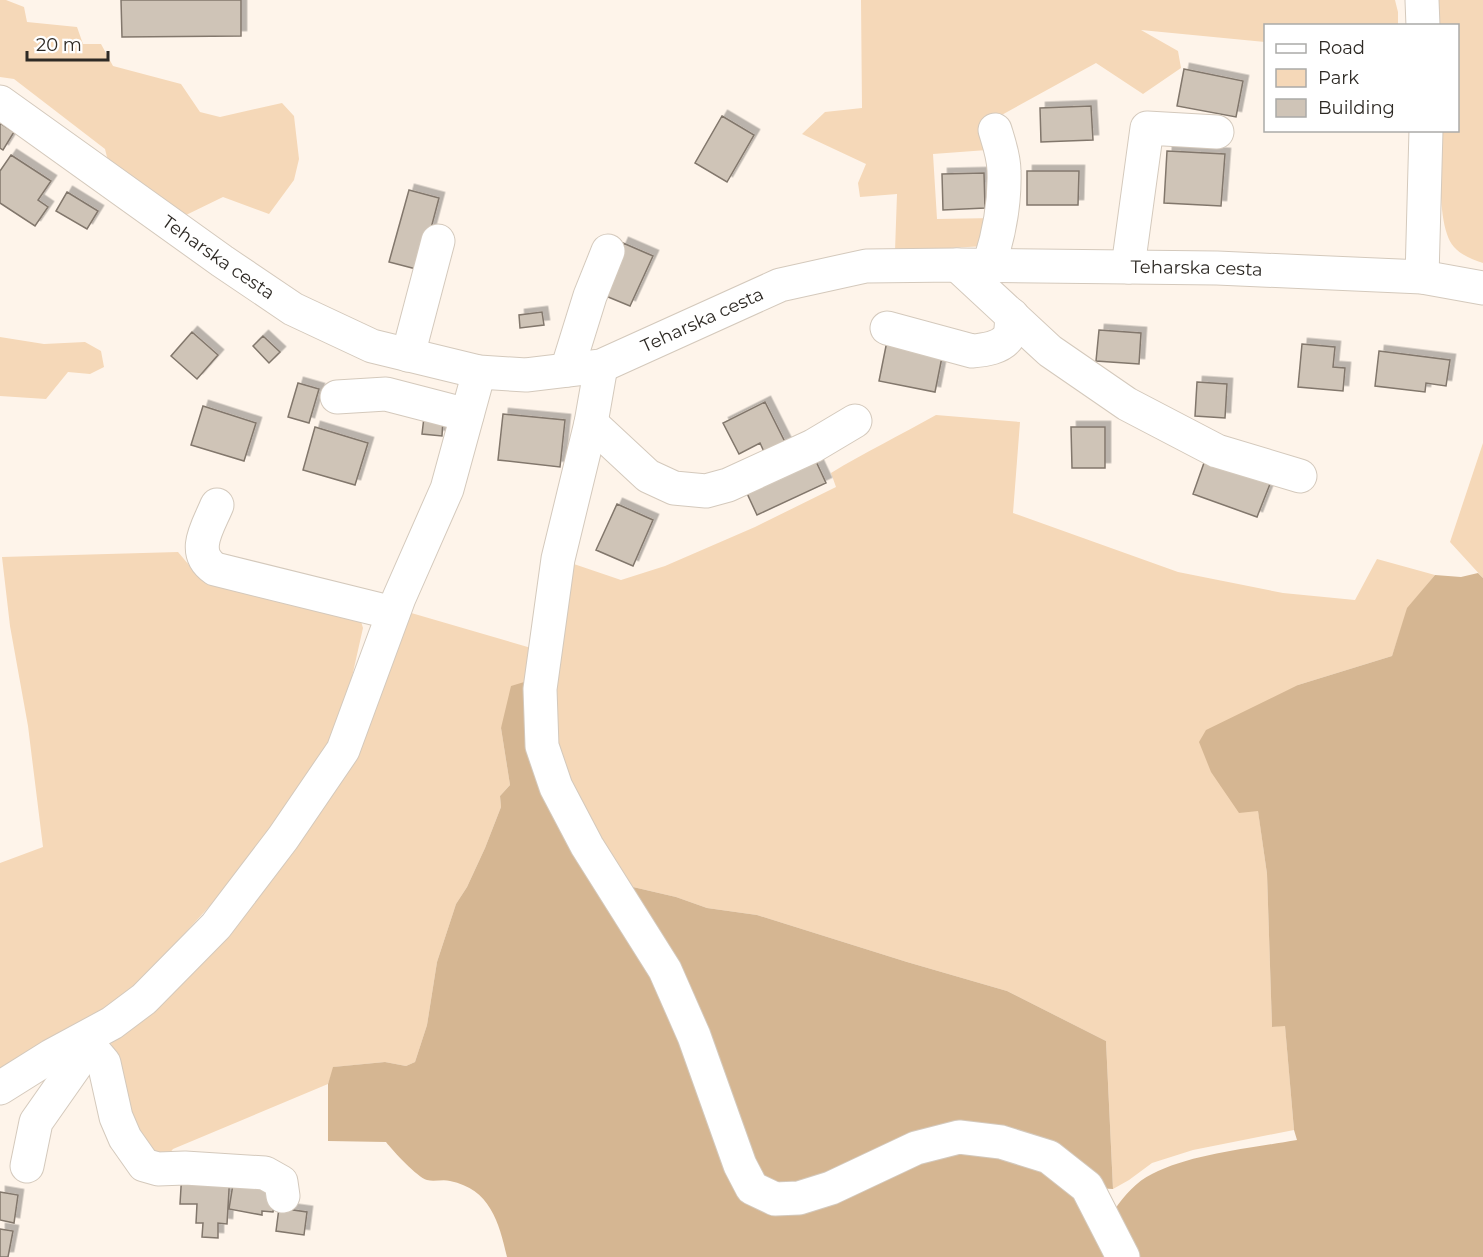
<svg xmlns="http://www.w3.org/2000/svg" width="1483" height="1257" font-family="Montserrat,sans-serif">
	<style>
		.green { fill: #f5d8b8 }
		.forest { fill: #d5b692 }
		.building { fill: #cfc4b7; stroke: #82776c; stroke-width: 1.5; filter: url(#shadow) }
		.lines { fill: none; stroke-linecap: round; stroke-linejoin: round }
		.minor-casing { stroke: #d4c9bc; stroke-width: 35 }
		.minor { stroke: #fff; stroke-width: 33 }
		.labels { text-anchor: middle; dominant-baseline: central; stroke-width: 5; stroke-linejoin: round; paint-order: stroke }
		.street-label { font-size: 18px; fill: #2e2a25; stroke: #fff }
	</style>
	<defs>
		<filter id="shadow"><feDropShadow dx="5.5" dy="-5.5" stdDeviation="0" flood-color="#0004"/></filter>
	</defs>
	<rect width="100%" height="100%" fill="#fef4ea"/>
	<path class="green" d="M0,0H6L24,7L27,22L77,27L83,44H101L113,66L181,84L200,112L220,117L282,103L294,116L299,159L294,180L269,214L223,197L184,216L109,165L105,149L14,79L0,77Z
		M861,0H1395L1398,12V25L1266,26L1265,42L1141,30L1178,51L1181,68L1143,94L1096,63L987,123V150L933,154L937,219L994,218L986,246L895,251L897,194L860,197L858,183L866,164L802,134L825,112L862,108Z
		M1435,0H1483V263C1473,260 1461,255 1454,247C1436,227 1441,158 1441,131L1458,130V26L1438,25Z
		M0,337L44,344L85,342L101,351L104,367L90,374L68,372L46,399L0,396Z
		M936,415L1020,422L1013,513L1178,572L1283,593L1355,600L1377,559L1435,575L1408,608L1392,656L1298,685L1258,810L1267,874L1272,1027L1285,1025L1294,1130L1193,1150L1152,1163L1129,1180L1113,1189L1106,1041L1007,991L907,962L757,915L707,908L676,897L620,884L582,827L546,711L565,561L621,580L665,566L755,527L836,487L831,473C865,452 901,435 936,415Z
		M1483,443V578L1450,542Z
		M178,552L200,578L254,589L360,618L363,628L345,708L332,742L276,828L260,841L218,897L153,968L122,997L92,1019L0,1073V863L43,847L28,726L10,626L2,557Z
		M401,610L538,650L534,679L501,728L510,785L500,796L501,807L485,848L467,887L456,904L437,962L427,1025L415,1062L406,1066L385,1062L334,1067L328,1084L173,1149L159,1166L147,1160L112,1063L111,1039L286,849Z"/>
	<path class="forest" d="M1478,573L1483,578V1257H1133L1115,1209C1124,1196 1137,1181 1152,1174C1191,1154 1252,1148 1297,1140L1294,1130L1285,1026L1272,1027L1267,874L1258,811L1239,813L1211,772L1199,742L1206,730L1298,685L1392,656L1407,608L1435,575L1461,577Z
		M534,679V734L660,980L749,1198L920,1155L989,1150L1064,1178L1116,1257H507C499,1222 490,1189 450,1181C443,1179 434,1182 427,1180C417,1177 393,1151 386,1142L328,1141V1084L333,1067L385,1062L406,1066L415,1062L427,1025L437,962L456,904L467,887L485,848L501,807L500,796L510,785L501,728L511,686Z
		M620,884L676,897L707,908L757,915L907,962L1007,991L1106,1041L1113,1189L1096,1188L1001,1134L832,1181L758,1187Z"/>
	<path class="building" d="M121,0H241V36L122,37Z
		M1184,69L1243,81L1236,117L1177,106Z
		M1091,106L1093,140L1041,142L1040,108Z
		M722,116L754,135L727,182L695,163Z
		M0,123L14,132L3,150L0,148Z
		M1167,151L1225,154L1221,206L1164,203Z
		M11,155L51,181L38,200L48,207L35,226L0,203V171Z
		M1027,171H1079L1078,205H1027Z
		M984,173L985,208L943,210L942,174Z
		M409,190L439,198L420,270L389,262Z
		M67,192L98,211L87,229L56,211Z
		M623,243L653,256L630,306L601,294Z
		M542,312L544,325L520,328L519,315Z
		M1099,330L1141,333L1139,364L1096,361Z
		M192,332L218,355L197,379L171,356Z
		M263,336L280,352L269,363L253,346Z
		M887,341L943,352L935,392L879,381Z
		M1302,344L1335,347L1333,367L1345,368L1343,391L1298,387Z
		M1379,351L1450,360L1446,386L1426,383L1425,392L1375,386Z
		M1197,382L1227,384L1225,418L1195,416Z
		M298,383L319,389L309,423L288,417Z
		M765,402L786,444L765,454L760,443L739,454L723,423Z
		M203,406L256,423L244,461L191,445Z
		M503,414L565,420L560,467L498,460Z
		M424,417L443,419L442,436L422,434Z
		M315,427L368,443L355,485L303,470Z
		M1071,427H1105V468H1072Z
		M814,457L826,483L757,515L745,489Z
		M1205,460L1270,484L1257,517L1193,494Z
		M617,504L653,520L633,566L596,550Z
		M182,1171L230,1173L227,1224L218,1223V1238L202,1237L203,1223H196L197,1204H180Z
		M235,1172L277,1193L273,1212L262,1211V1215L229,1209Z
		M0,1192L18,1195L14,1223L0,1220Z
		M279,1208L307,1212L304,1235L276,1231Z
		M0,1229L13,1231L8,1257H0Z"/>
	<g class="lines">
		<g class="minor-casing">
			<g id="minor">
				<path d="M1422,0L1423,26"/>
				<path id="s1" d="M0,102L222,261L293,309L372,346L479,372L526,375L601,366L780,285L866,266L957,265L1217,268L1422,277L1483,288"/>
				<path d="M957,265L1050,351L1127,404L1217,451L1300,476"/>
				<path d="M989,265C999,235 1005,203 1004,171C1004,157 999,143 995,130"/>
				<path d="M1128,267L1147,128L1217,132"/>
				<path d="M1422,277L1426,130"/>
				<path d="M887,328L972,351C984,350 1002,348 1009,336C1012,331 1011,321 1012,315"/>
				<path d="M408,355L438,241"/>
				<path d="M601,366L591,423L558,559L540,689L542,746L556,787L587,846L665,970L694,1036L740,1165L752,1188L775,1199L799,1198L831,1188L916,1148L959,1137L1001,1142L1049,1157L1087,1187L1123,1257"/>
				<path d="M567,370L590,296L608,251"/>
				<path d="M337,397L386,394L467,415"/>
				<path d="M591,423L648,476L674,488L706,491L728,485L813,446L855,421"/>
				<path d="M217,505C208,527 190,552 215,569L393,613"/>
				<path d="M84,1039L104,1063L116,1117L125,1138L144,1165L158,1169L185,1168L265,1173L281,1182L283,1196"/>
				<path d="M0,1088L51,1056L112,1023L144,999L216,926L283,838L343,750L399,598L447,489L479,372"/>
				<path d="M27,1166L36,1122L83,1055L84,1039"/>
			</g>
		</g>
		<use href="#minor" class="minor"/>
	</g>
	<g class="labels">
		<g class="street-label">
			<text stroke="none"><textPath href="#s1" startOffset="268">Teharska cesta</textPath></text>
			<text stroke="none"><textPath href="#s1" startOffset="1294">Teharska cesta</textPath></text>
			<text stroke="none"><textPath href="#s1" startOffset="790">Teharska cesta</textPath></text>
		</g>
	</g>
	<rect x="1264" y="24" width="195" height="108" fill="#ffffff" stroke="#abaaa8" stroke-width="1.5"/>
	<rect x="1276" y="44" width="30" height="9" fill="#ffffff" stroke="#abaaa8" stroke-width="1.5"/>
	<text x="1318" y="54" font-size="18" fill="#2e2a25">Road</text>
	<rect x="1276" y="69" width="30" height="18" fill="#f5d8b8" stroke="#abaaa8" stroke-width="1.5"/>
	<text x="1318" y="84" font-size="18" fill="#2e2a25">Park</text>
	<rect x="1276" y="99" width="30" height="18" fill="#cfc4b7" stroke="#abaaa8" stroke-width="1.5"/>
	<text x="1318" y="114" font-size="18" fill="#2e2a25">Building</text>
	<path d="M27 51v9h81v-9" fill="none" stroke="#2e2a25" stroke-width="3"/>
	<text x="36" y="51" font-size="18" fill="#2e2a25" stroke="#ffffff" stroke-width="4.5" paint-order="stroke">20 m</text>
</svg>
